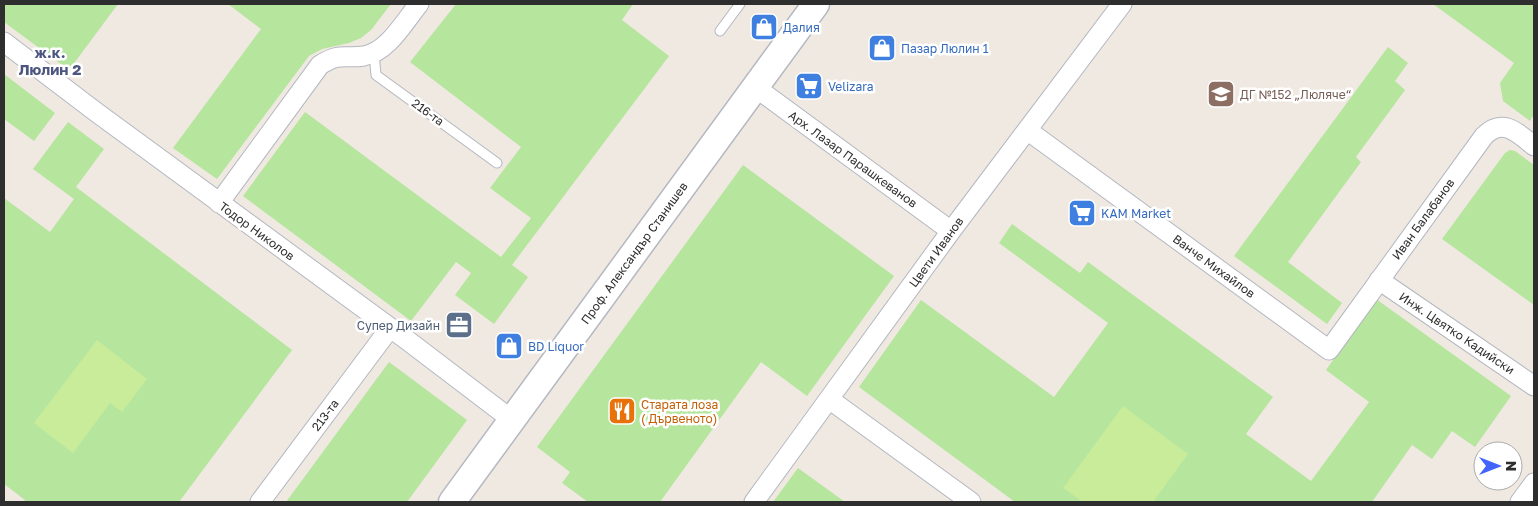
<svg xmlns="http://www.w3.org/2000/svg" width="1538" height="506" font-family="'Golos Text',sans-serif">
	<style>
		.green { fill: #b6e59e }
		.pitch { fill: #c9ec9a }
		.lines { fill: none; stroke-linecap: round; stroke-linejoin: round }
		.lane-casing { stroke: #b4b7c1; stroke-width: 11 }
		.street-casing { stroke: #b4b7c1; stroke-width: 21 }
		.secondary-casing { stroke: #b4b7c1; stroke-width: 29 }
		.lane { stroke: #fff; stroke-width: 9 }
		.street { stroke: #fff; stroke-width: 19 }
		.secondary { stroke: #fff; stroke-width: 26 }
		.labels { text-anchor: middle; dominant-baseline: central; stroke-width: 5; stroke-linejoin: round; paint-order: stroke }
		.shop-label { font-size: 12px; fill: #366cbe; stroke: #fff; text-anchor: start }
		.education-label { font-size: 12px; fill: #785e54; stroke: #fff; text-anchor: start }
		.street-label { font-size: 12px; fill: #2e2e2e; stroke: #fff }
		.service-label { font-size: 12px; fill: #4e5e75; stroke: #fff; text-anchor: end }
		.food-label { font-size: 12px; fill: #c56008; stroke: #fff; text-anchor: start }
		.quarter-label { font-size: 15px; font-weight: bold; fill: #4d5680; stroke: #fff }
	</style>
	<rect width="100%" height="100%" fill="#efe9e1"/>
	<path class="green" d="M4,4H118L69,70L4,22Z
		M228,4H391L371,30L361,38L349,43L322,49L309,56L217,179L173,148L261,29Z
		M456,4H633L622,20L669,56L512,265L528,277L494,324L455,295L471,273L456,262L411,321L243,196L305,112L501,257L531,218L490,188L521,147L410,62Z
		M1433,4H1534V114L1530,121L1503,101L1500,83L1514,63Z
		M1388,47L1408,63L1395,81L1405,90L1356,157L1361,162L1288,262L1342,303L1327,324L1234,256Z
		M4,74L55,113L34,141L4,119Z
		M68,122L104,149L76,187L292,350L179,502H23L25,500L4,484V198L50,232L74,199L33,169Z
		M1510,150L1515,151L1534,165V305L1442,239L1505,153Z
		M743,165L894,276L807,396L761,362L660,502H588L562,483L570,472L537,447Z
		M1012,224L1080,273L1088,262L1273,397L1246,434L1311,481L1369,402L1326,370L1376,299L1511,396L1475,447L1452,431L1432,459L1412,445L1372,502H1015L859,387L921,300L1054,397L1108,323L999,243Z
		M389,362L467,420L407,502H286Z
		M798,468L845,502H773Z"/>
	<path class="pitch" d="M97,340L147,379L122,412L110,403L73,453L34,423Z
		M1123,406L1188,454L1153,502H1083L1063,488Z"/>
	<g class="lines">
		<g class="lane-casing">
			<path id="lane" d="M720,31L740,4
				M374,53L376,75L497,163"/>
		</g>
		<g class="street-casing">
			<path id="street" d="M4,42L96,112L407,340L512,420
				M755,87L951,231
				M1027,130L1329,350L1484,136C1503,117 1518,133 1534,146
				M219,203L320,65C341,52 343,59 364,56C388,52 404,22 419,4
				M1379,280L1534,386
				M829,399L971,502
				M260,502L390,328
				M754,502L951,231L1122,4
				M1520,502L1534,483"/>
		</g>
		<g class="secondary-casing">
			<path id="secondary" d="M452,502L816,4"/>
		</g>
		<use href="#lane" class="lane"/>
		<use href="#street" class="street"/>
		<use href="#secondary" class="secondary"/>
	</g>
	<defs>
		<g id="shop-square" transform="scale(1.4375)"><rect x="-9" y="-9" width="18" height="18" rx="4" fill="#3f7fe0" stroke="#fff"/><path d="M-5-2.5h2.3a2.7 3.5 0 0 1 5.4 0H5L5.5 6h-11ZM-1.5-2.5h3a1.5 2.3 0 0 0-3 0Z" fill="#fff"/></g>
		<g id="supermarket-square" transform="scale(1.4375)"><rect x="-9" y="-9" width="18" height="18" rx="4" fill="#3f7fe0" stroke="#fff"/><path d="M-6-5.5h2.5l.6 2H6L4.5 2H-2.5L-4.4-4H-6ZM-1.5 3.2a1.3 1.3 0 1 0 .1 0ZM3 3.2a1.3 1.3 0 1 0 .1 0Z" fill="#fff"/></g>
		<g id="school-square" transform="scale(1.4375)"><rect x="-9" y="-9" width="18" height="18" rx="4" fill="#8d6e63" stroke="#fff"/><path d="M0-5L7-2L0 1L-7-2ZM-4 1L0 2.5L4 1V4Q0 6-4 4Z" fill="#fff"/></g>
		<g id="office-square" transform="scale(1.4375)"><rect x="-9" y="-9" width="18" height="18" rx="4" fill="#5c6f8a" stroke="#fff"/><path d="M-6-3h4V-5.5h4V-3h4V5H-6ZM-1-4.5V-3h2v-1.5ZM-6 0V1H6V0Z" fill="#fff"/></g>
		<g id="restaurant-square" transform="scale(1.4375)"><rect x="-9" y="-9" width="18" height="18" rx="4" fill="#e8710a" stroke="#fff"/><path d="M-5-6h1v4h1v-4h1v4h1v-4h1v5L-1.5 .5V6h-2V.5L-5-1ZM5-6V6H3V1.5H1.5Q1.5-4 5-6Z" fill="#fff"/></g>
	</defs>
	<g fill-rule="evenodd">
		<use href="#shop-square" x="764" y="27"/>
		<use href="#shop-square" x="882" y="48"/>
		<use href="#supermarket-square" x="809" y="86"/>
		<use href="#school-square" x="1221" y="94"/>
		<use href="#supermarket-square" x="1082" y="213"/>
		<use href="#office-square" x="459" y="325"/>
		<use href="#shop-square" x="509" y="346"/>
		<use href="#restaurant-square" x="622" y="411"/>
	</g>
	<g class="labels">
		<g class="shop-label">
			<text x="783" y="27">Далия</text>
			<text x="901" y="48">Пазар Люлин 1</text>
			<text x="828" y="86">Velizara</text>
			<text x="1101" y="213">KAM Market</text>
			<text x="528" y="346">BD Liquor</text>
		</g>
		<g class="education-label">
			<text x="1240" y="94">ДГ №152 „Люляче“</text>
		</g>
		<g class="street-label">
			<text transform="translate(428 112) rotate(36)">216-та</text>
			<text transform="translate(853 159) rotate(36)">Арх. Лазар Парашкеванов</text>
			<text transform="translate(1423 219) rotate(-54)">Иван Балабанов</text>
			<text transform="translate(257 231) rotate(36)">Тодор Николов</text>
			<text transform="translate(936 252) rotate(-54)">Цвети Иванов</text>
			<text transform="translate(634 253) rotate(-54)">Проф. Александър Станишев</text>
			<text transform="translate(1214 266) rotate(36)">Ванче Михайлов</text>
			<text transform="translate(1457 333) rotate(34)">Инж. Цвятко Кадийски</text>
			<text transform="translate(325 415) rotate(-53)">213-та</text>
		</g>
		<g class="service-label">
			<text x="440" y="325">Супер Дизайн</text>
		</g>
		<g class="food-label">
			<text x="641" y="404">Старата лоза<tspan x="641" dy="14">( Дървеното)</tspan></text>
		</g>
		<g class="quarter-label">
			<text x="50" y="52">ж.к.<tspan x="50" dy="17">Люлин 2</tspan></text>
		</g>
	</g>
	<rect width="1538" height="506" fill="none" stroke="#2e2e2e" stroke-width="10"/>
	<g transform="translate(1498 466) rotate(90)"><circle r="24" fill="#ffffff" stroke="#ababab"/>
	<path d="M0-4L9 19L0 12L-9 19Z" fill="#4264fb"/>
	<text y="-8" font-size="14" font-weight="bold" text-anchor="middle" fill="#2e2e2e">N</text>
	</g>
</svg>
